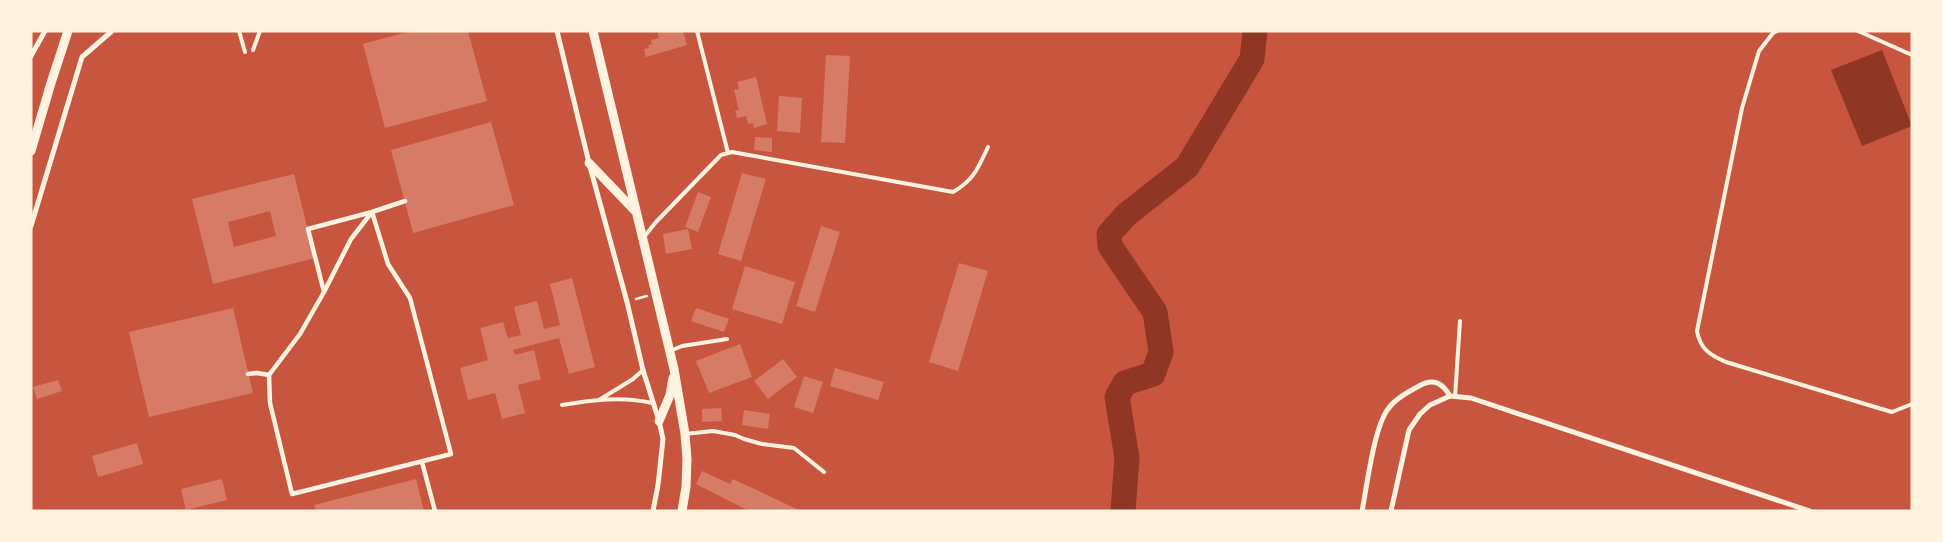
<svg xmlns="http://www.w3.org/2000/svg" width="1943" height="542" font-family="'Golos Text',sans-serif">
	<style>
		.water { fill: #8f3625 }
		.lines { fill: none; stroke-linecap: round; stroke-linejoin: round }
		.river { stroke: #8f3625; stroke-width: 25 }
		.building { fill: #d67c66; fill-rule: evenodd }
		.path { stroke: #fff3e0; stroke-width: 2.5 }
		.service { stroke: #fff3e0; stroke-width: 4 }
		.pedestrian { stroke: #fff3e0; stroke-width: 4.5 }
		.minor { stroke: #fff3e0; stroke-width: 5 }
		.tertiary { stroke: #fff3e0; stroke-width: 9 }
	</style>
	<rect width="100%" height="100%" fill="#c8553d"/>
	<path class="water" d="M1882,50L1912,126L1862,146L1831,70Z"/>
	<g class="lines">
		<path class="river" d="M1123,511L1127,458L1117,397L1125,383L1153,374L1161,352L1155,312L1110,246L1109,234L1126,215L1187,167L1252,59L1255,31"/>
	</g>
	<path class="building" d="M411,31H468L487,101L385,128L363,44Z
		M657,31H683L687,45L646,57L644,49L649,48L648,45L652,44L651,40L659,38Z
		M826,55L850,56L845,143L821,142Z
		M756,77L767,124L754,128L753,123L748,124L746,116L737,118L735,111L739,110L734,90L739,89L737,82Z
		M779,96L802,98L800,133L777,131Z
		M491,122L514,205L413,233L391,150Z
		M755,137L772,138V152L754,150Z
		M742,173L766,179L741,261L718,254Z
		M294,174L315,258L213,284L192,199ZM270,211L276,236L234,247L228,222Z
		M698,192L711,197L698,232L685,227Z
		M821,226L840,232L815,312L796,306Z
		M688,229L692,249L666,254L663,234Z
		M959,263L988,271L958,371L929,362Z
		M745,266L795,282L782,324L732,309Z
		M572,278L595,367L569,374L559,338L513,350L515,355L534,350L541,379L518,385L525,413L502,419L495,393L468,400L460,368L488,360L480,328L503,322L508,338L521,335L514,307L537,301L544,329L560,325L550,284Z
		M233,308L253,393L149,417L129,332Z
		M696,308L729,319L724,332L691,321Z
		M740,344L752,377L709,393L696,361Z
		M783,359L797,377L768,399L754,381Z
		M835,368L884,382L878,400L830,386Z
		M804,376L823,382L813,413L794,407Z
		M58,380L62,391L37,399L33,387Z
		M721,408L722,421L702,422V409Z
		M744,410L770,414L768,429L742,425Z
		M137,443L143,464L98,477L92,456Z
		M702,471L730,484L733,479L801,511H749L696,484Z
		M222,479L227,500L186,510L181,489Z
		M416,479L424,511H316L314,505Z"/>
	<g class="lines">
		<path class="path" d="M636,299L647,296"/>
		<path class="service" d="M239,31L245,52
			M697,31L728,153
			M1777,31L1773,33L1759,51L1742,108L1697,331C1700,349 1710,355 1726,362L1875,407L1892,412L1912,404
			M1858,31L1912,55
			M253,50L260,31
			M644,237L656,222L721,155L732,152L953,192C974,180 978,168 988,147
			M670,351L682,346L727,339
			M1455,397L1460,321
			M599,400L633,379L643,370
			M562,405C592,400 622,396 652,403
			M685,434L713,431L735,435L744,439L762,444L794,448L824,472"/>
		<path class="pedestrian" d="M324,292L308,229L372,212L388,264L410,298L451,454L292,494L270,403L269,375L300,334L324,292L351,239L372,212L405,201
			M248,374L257,373L269,375
			M422,462L435,511"/>
		<path class="minor" d="M557,31L589,163L627,302L643,370L659,421L663,439L658,485L653,511
			M31,56L45,31
			M31,226L82,57L112,31
			M1362,511C1367,486 1374,427 1388,409C1395,399 1408,392 1419,386C1434,377 1443,384 1450,396
			M1391,511L1409,430L1420,414L1430,405L1450,396L1471,398L1810,511"/>
		<path class="tertiary" d="M593,31L674,369L685,434L687,459L686,487L682,511
			M31,151L51,83L68,31
			M589,163L636,212
			M659,421L670,395L673,378"/>
	</g>
	<rect width="1943" height="542" fill="none" stroke="#fff3e0" stroke-width="65"/>
</svg>
